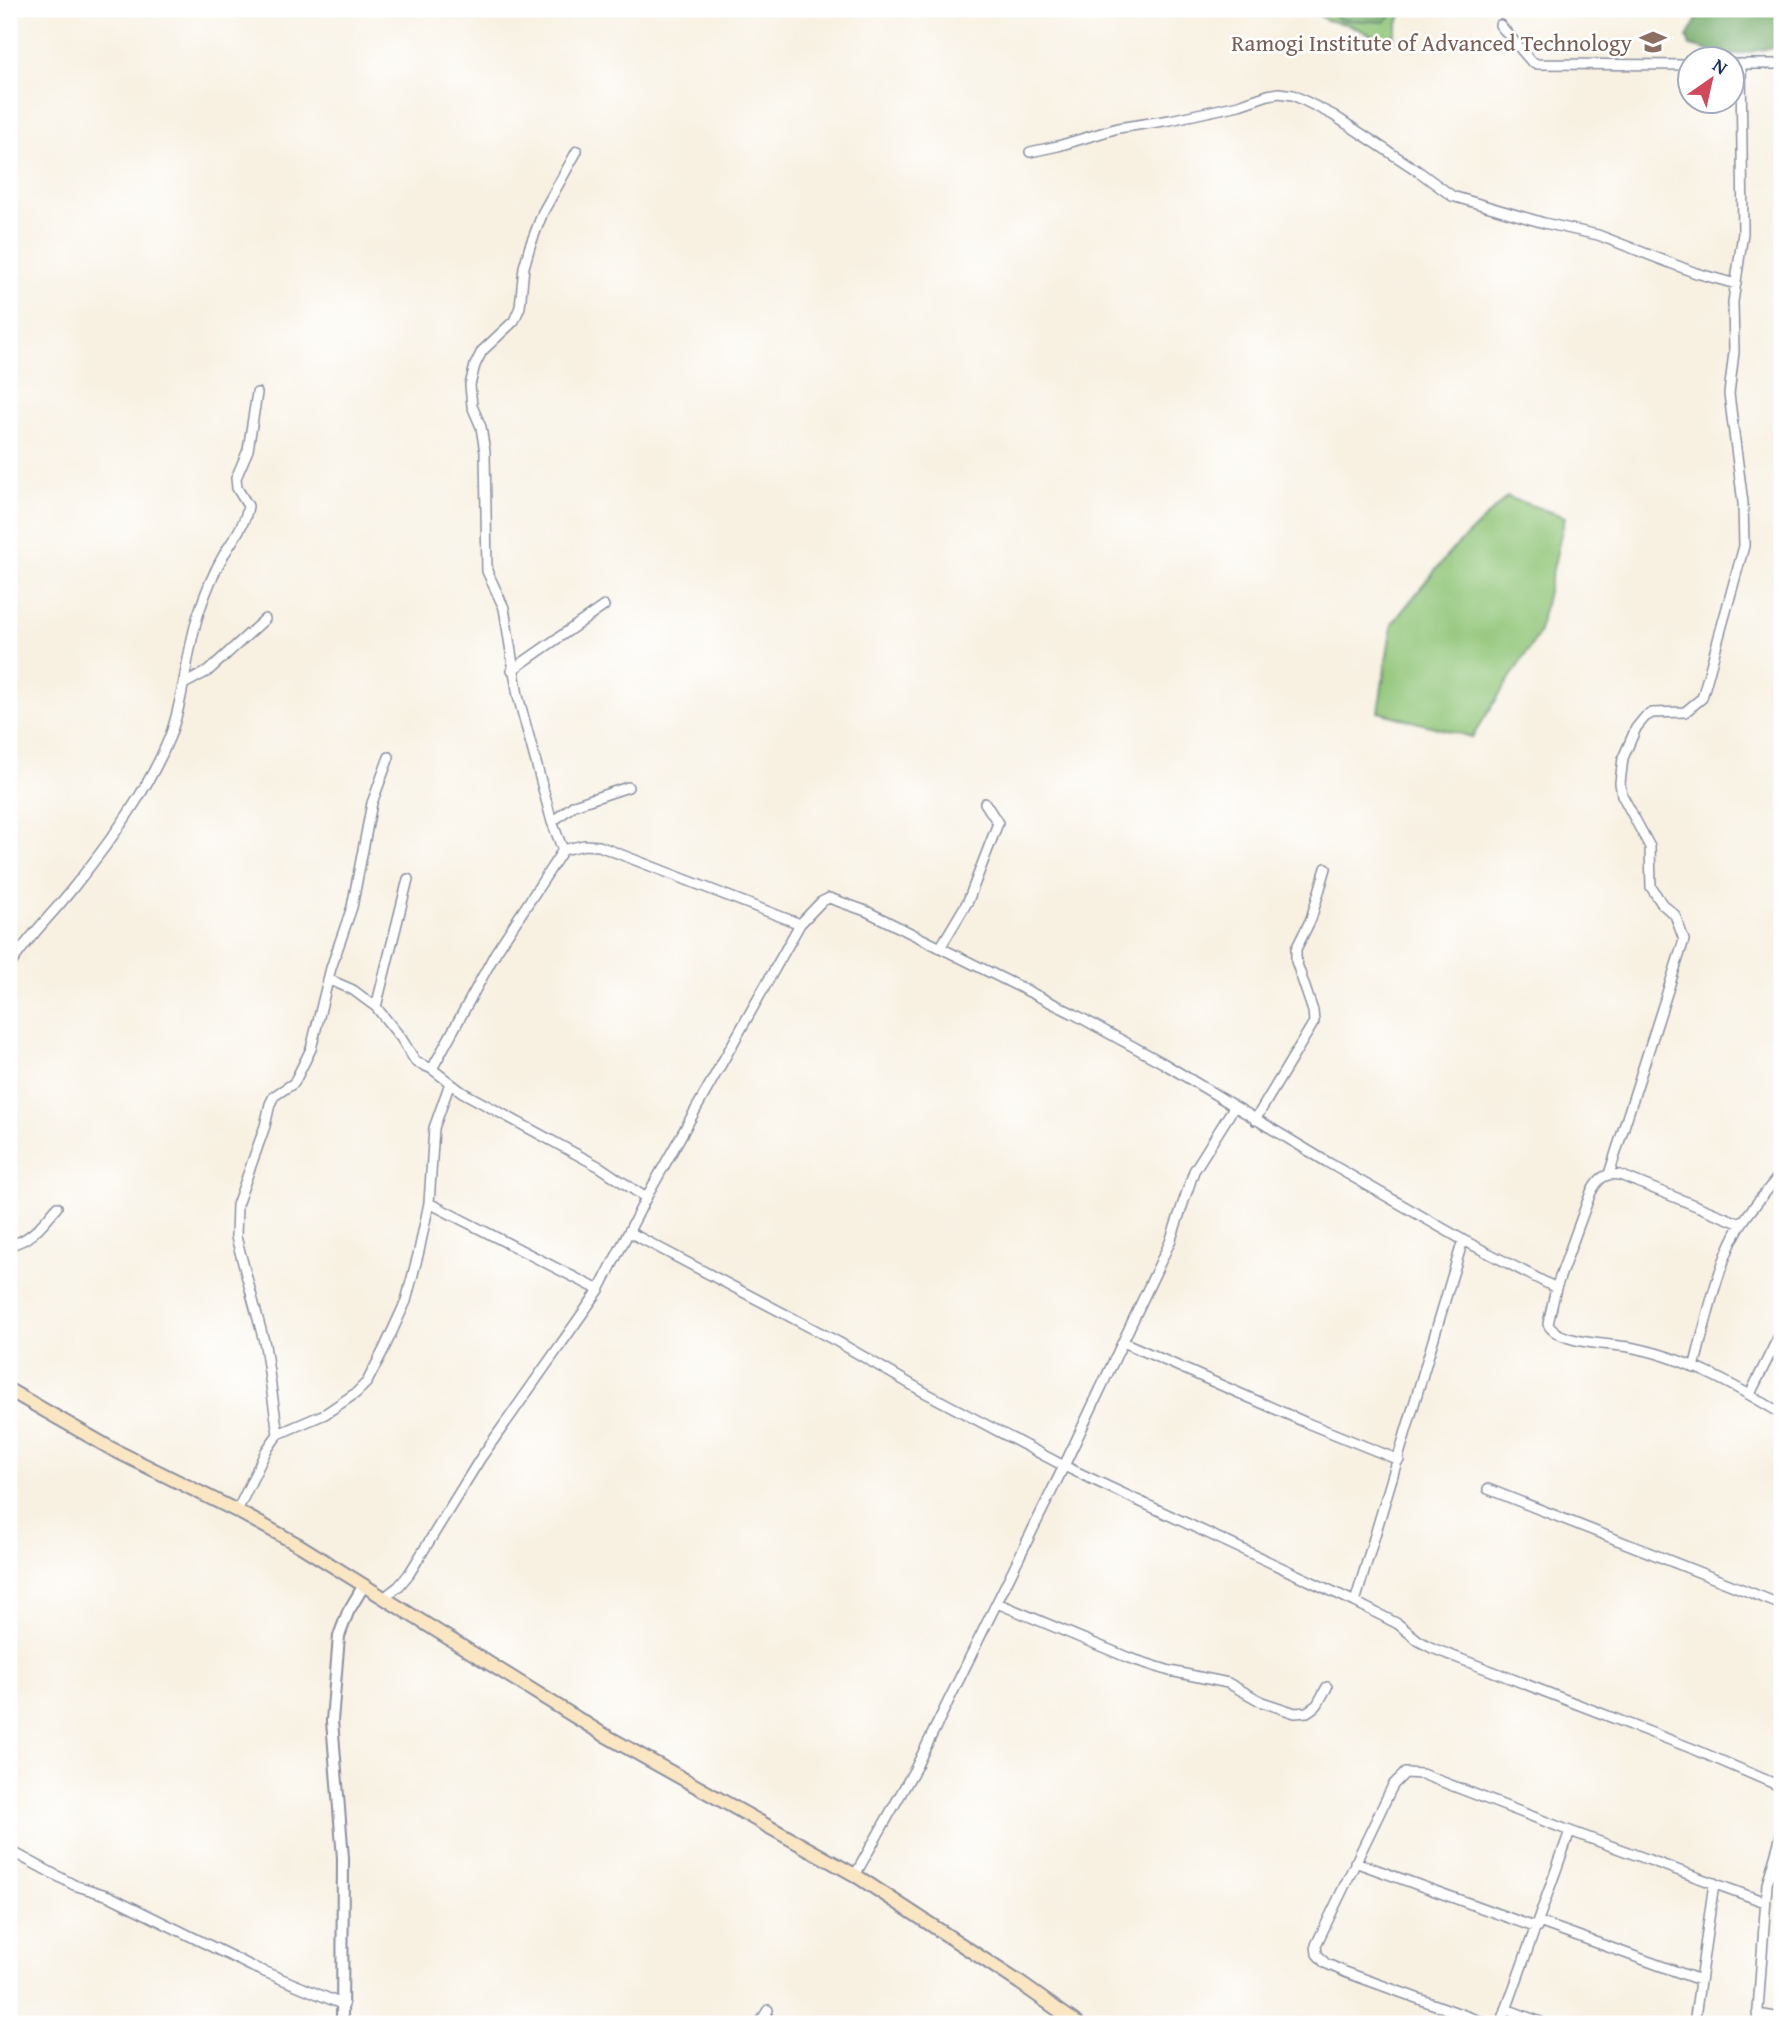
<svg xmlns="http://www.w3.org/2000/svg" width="1791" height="2033" font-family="'Gentium Book Plus',serif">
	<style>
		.green { fill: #90c577; stroke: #567a6a; stroke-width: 2 }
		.forest { fill: #74aa68; stroke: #486c63; stroke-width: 2 }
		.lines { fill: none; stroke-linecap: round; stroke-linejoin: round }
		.minor-casing { stroke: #8a90a0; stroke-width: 12 }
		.tertiary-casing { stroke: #8a90a0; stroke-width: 14 }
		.secondary-casing { stroke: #8a90a0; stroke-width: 16 }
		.minor { stroke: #fff; stroke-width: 9 }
		.tertiary { stroke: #fff; stroke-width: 10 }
		.secondary { stroke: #fbe6c4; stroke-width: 12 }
		.labels { text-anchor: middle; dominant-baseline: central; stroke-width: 5; stroke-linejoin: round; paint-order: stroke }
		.education-label { font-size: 23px; fill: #785e54; stroke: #fff; text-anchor: end }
	</style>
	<rect width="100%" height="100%" fill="#fff"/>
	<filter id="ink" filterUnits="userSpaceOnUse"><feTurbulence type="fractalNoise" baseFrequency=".0143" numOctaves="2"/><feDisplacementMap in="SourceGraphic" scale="14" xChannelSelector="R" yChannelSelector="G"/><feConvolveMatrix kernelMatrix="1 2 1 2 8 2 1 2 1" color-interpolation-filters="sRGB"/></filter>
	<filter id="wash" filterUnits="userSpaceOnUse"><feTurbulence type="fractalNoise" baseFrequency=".00686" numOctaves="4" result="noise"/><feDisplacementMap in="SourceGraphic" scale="28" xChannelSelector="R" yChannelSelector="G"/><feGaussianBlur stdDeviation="1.57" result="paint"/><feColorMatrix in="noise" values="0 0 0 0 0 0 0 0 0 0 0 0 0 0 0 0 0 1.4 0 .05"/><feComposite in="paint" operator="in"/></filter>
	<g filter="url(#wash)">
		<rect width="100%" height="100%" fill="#f8f1e2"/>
		<path class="green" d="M1310,9H1403L1391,44L1350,25L1326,20Z
			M1507,497L1565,517L1538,635L1472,737L1378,712L1392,624L1450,552Z"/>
		<path class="forest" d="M1323,9H1393L1394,12L1385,22L1341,20Z
			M1692,9H1782V48H1770L1729,56L1690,46L1687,37L1697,19Z"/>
	</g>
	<g filter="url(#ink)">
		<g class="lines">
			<g class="minor-casing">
				<path id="minor" d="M1500,25L1531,61L1537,64L1690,65
					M1732,64H1782
					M1030,152L1058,146L1118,128L1170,120L1239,105L1268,95L1279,93L1293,95L1333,115L1418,171L1452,196L1544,223L1598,235L1696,273L1736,284
					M9,575V574
					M512,670L604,606
					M184,684L208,671L265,619
					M552,822L574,805L628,787
					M563,850L552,822L518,696L504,608L487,571L485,452L481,427L472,406L470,385L475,365L482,351L514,321L520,307L524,267L530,246L543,212L577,151
					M940,948L968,901L998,823L985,803
					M9,967C27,938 52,915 73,888C109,843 148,791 170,736C185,696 186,652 199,612C205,594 213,574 222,558C232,540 245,526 248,506L237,488L236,478L248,450L257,393
					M328,979L353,990L376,1007L401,1038L416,1062L432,1069L462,1092L600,1167L646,1198
					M376,1007L408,879
					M432,1069L496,952L563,850L584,845L599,846L800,924
					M1255,1120L1314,1022L1313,1011L1296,961V949L1311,919L1326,868
					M1609,1174L1684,940L1675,915L1662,904L1651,887L1650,847L1622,795L1620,783L1623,758L1636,728L1645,717L1652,713L1685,712L1702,698L1744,546L1743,503L1729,394L1734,352L1733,302L1743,233L1741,64
					M429,1203L599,1290
					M1741,1224L1620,1175C1604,1173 1599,1178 1591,1192L1556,1288L1548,1324C1556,1343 1609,1344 1629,1347C1683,1356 1736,1386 1782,1414
					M629,1232L838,1342L924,1392L1064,1466L1355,1602L1398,1624L1419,1641L1432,1648L1696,1750L1782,1787
					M9,1245C31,1241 42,1224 57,1207
					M1123,1342L1307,1423L1399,1460
					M1694,1368C1705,1326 1718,1260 1742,1223C1754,1205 1769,1189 1782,1172
					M1750,1394L1782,1330
					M278,1434L265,1345L236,1237L237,1205L265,1126L270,1104L274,1096L294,1083L311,1049L331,968L352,907L372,803L389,757
					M1488,1489L1782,1605
					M237,1511L266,1451L278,1434L325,1414L356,1393L367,1382L384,1349L406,1301L419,1251L429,1203L434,1128L450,1083
					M385,1597L399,1586L409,1574L480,1459L599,1290L646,1198L800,924L821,902L829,898L866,911L1074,1014L1163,1063L1327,1162L1463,1240L1556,1288
					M1355,1602L1463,1240
					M997,1603L1129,1658L1170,1671L1228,1683L1262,1702L1295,1713L1307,1712L1317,1705L1327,1687
					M9,1850L74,1885L109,1896L253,1967L344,2005
					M1355,1862L1537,1928
					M855,1875L916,1767L1064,1466L1170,1242L1194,1171L1234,1107
					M1539,1922L1700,1980
					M1506,2009L1546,2024
					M1757,2014L1782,2018
					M759,2024L768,2010
					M1488,2024L1345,1972L1325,1963L1317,1954L1316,1945L1393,1785L1405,1773L1422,1774L1570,1831L1765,1902
					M1501,2024L1570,1831
					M1694,2024L1714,1883
					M1757,2024L1767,1884L1782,1832"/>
			</g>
			<g class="tertiary-casing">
				<path id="tertiary" d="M342,2024L343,1858L332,1721L339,1636L348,1612L364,1585"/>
			</g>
			<g class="secondary-casing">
				<path id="secondary" d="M9,1390L112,1449L237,1511L299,1545L601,1733L855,1875L1020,1983L1078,2024"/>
			</g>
			<use href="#minor" class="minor"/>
			<use href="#tertiary" class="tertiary"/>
			<use href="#secondary" class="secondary"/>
		</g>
	</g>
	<defs>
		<g id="university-bare" transform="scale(2.1)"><path d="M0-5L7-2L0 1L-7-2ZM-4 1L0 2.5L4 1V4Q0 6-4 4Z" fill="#8d6e63" stroke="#fff" stroke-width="2.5" paint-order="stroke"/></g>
	</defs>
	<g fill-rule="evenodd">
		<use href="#university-bare" x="1653" y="42"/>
	</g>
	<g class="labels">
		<g class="education-label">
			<text x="1632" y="42">Ramogi Institute of Advanced Technology</text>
		</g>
	</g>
	<rect width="1791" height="2033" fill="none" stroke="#fff" stroke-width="35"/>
	<g transform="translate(1711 80) rotate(34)"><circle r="33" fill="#ffffff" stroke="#a4acbf" stroke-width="2"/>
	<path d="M0-5L12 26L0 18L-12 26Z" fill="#d1495b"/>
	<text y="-10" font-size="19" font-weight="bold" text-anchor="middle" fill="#1b2f5e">N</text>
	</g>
</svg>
